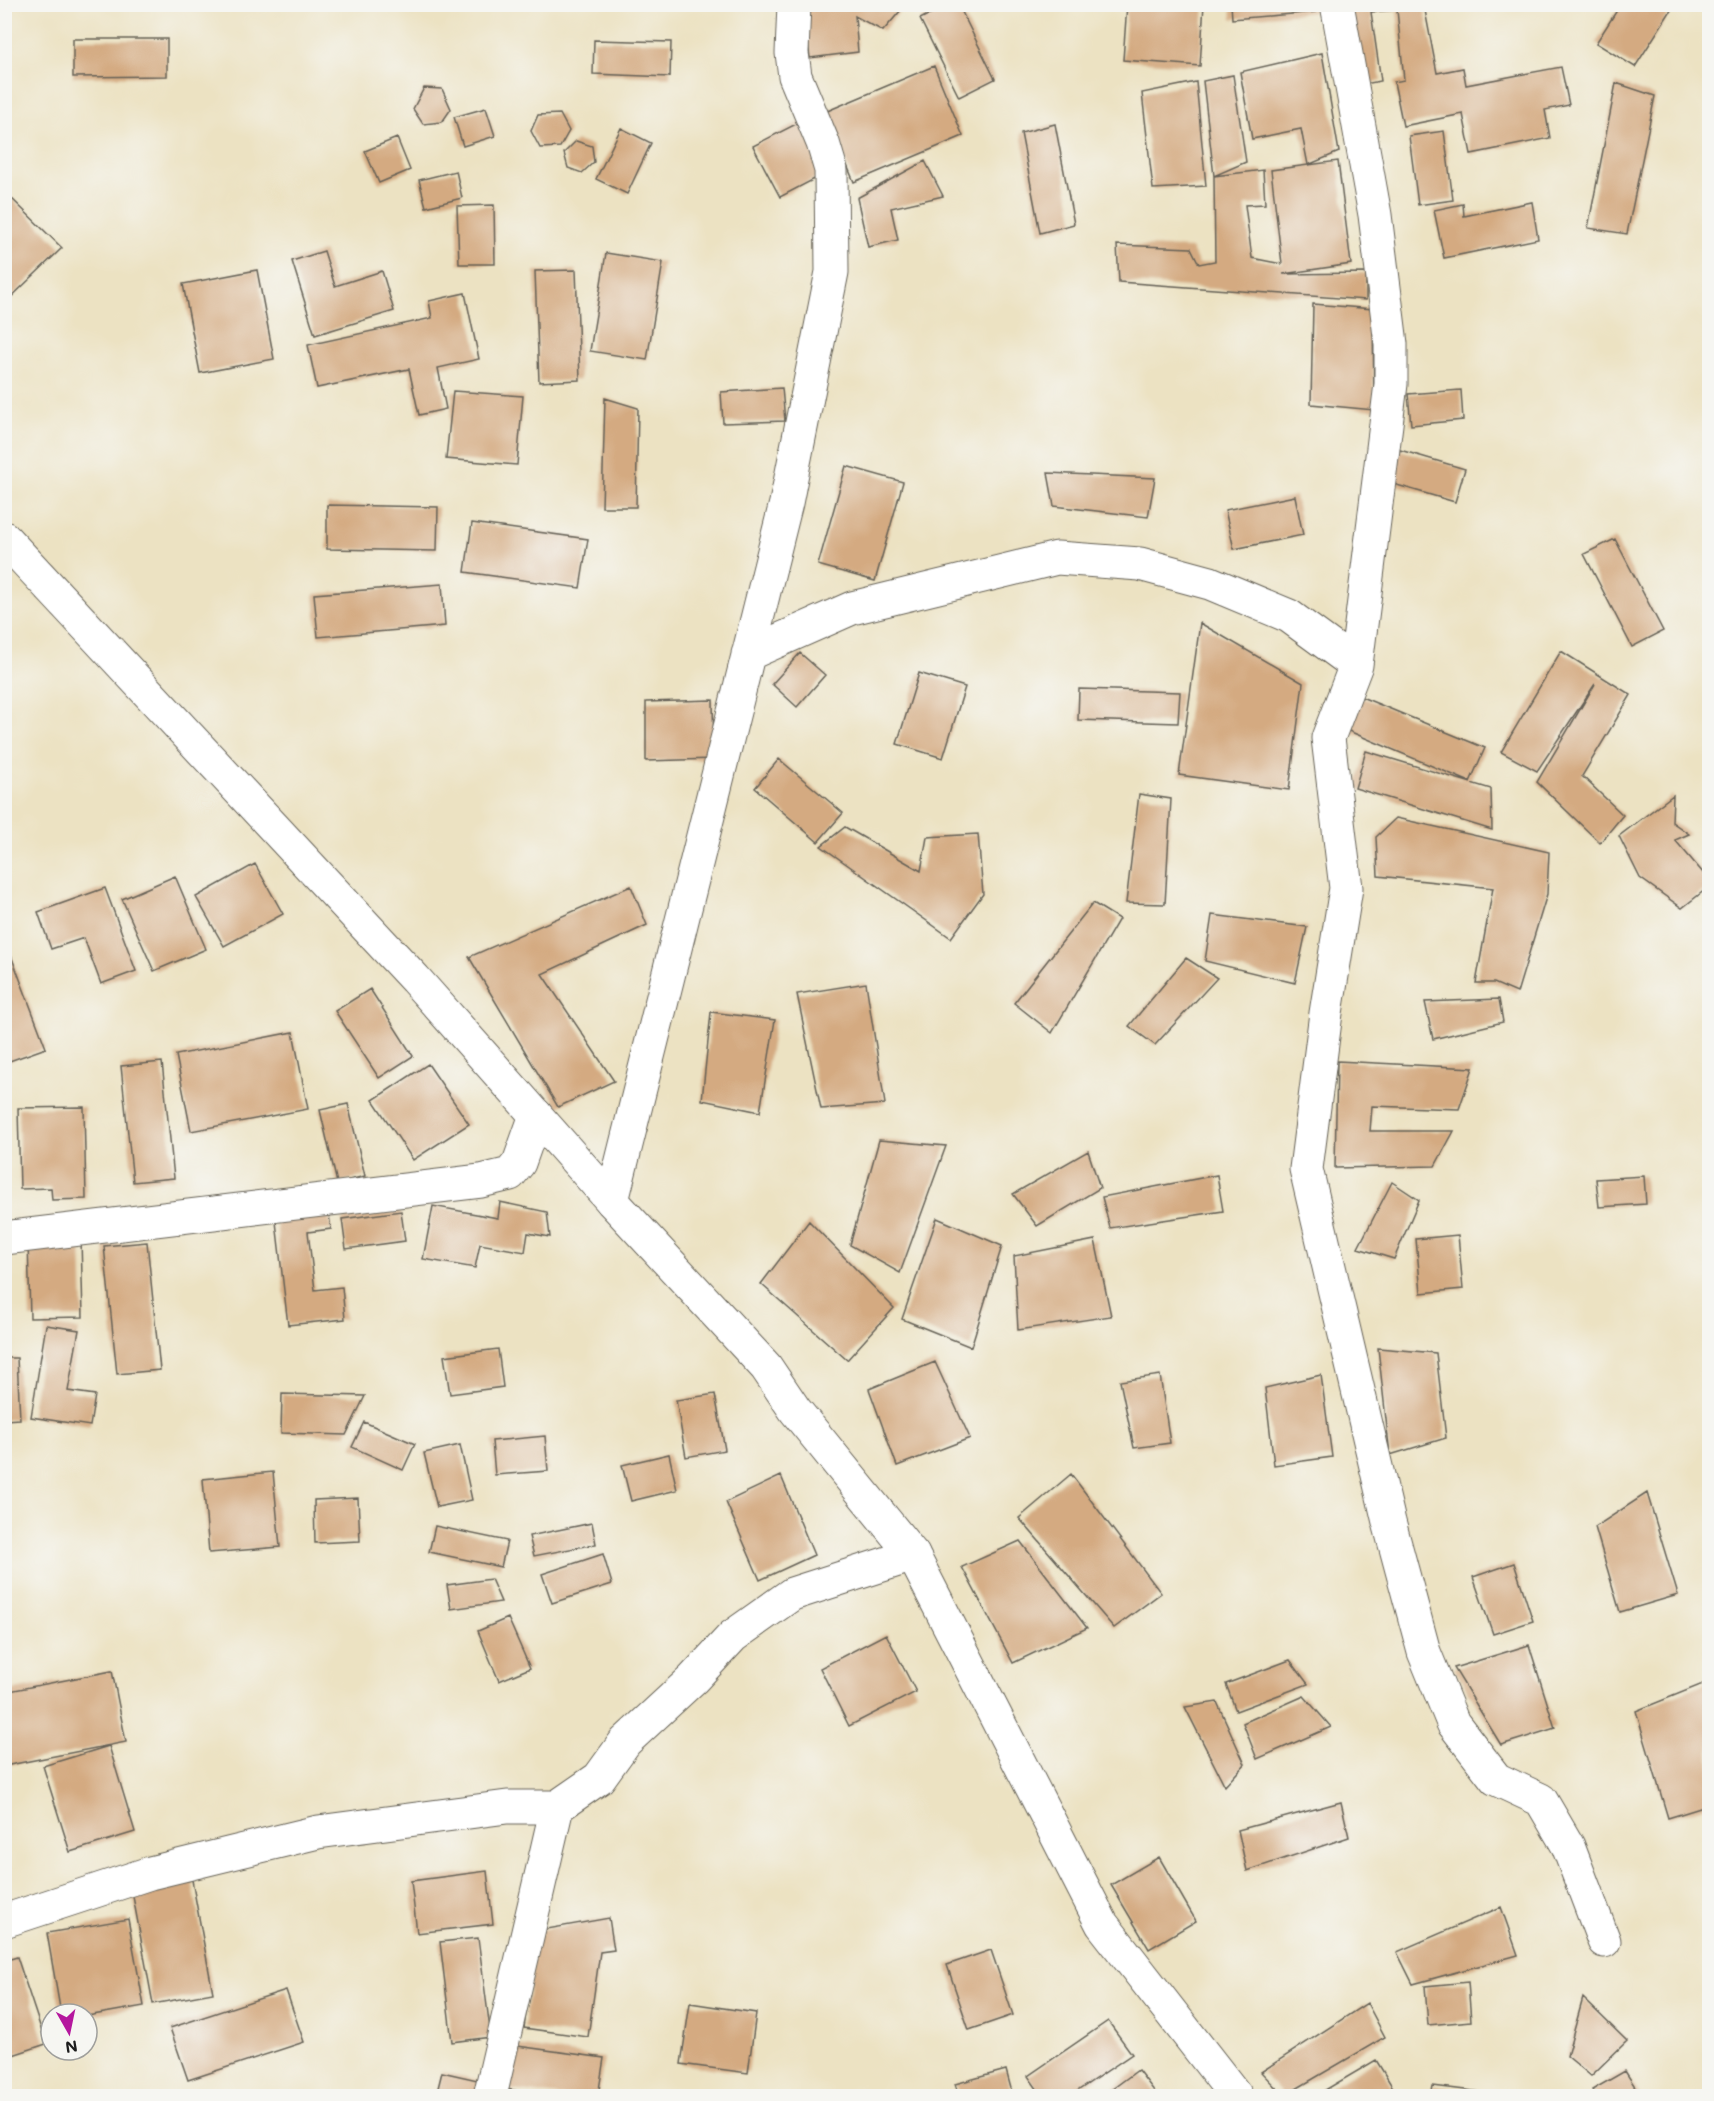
<svg xmlns="http://www.w3.org/2000/svg" width="1714" height="2101" font-family="Mali,sans-serif">
	<style>
		.building { fill: #d4aa81 }
		.lines { fill: none; stroke-linecap: round; stroke-linejoin: round }
		.minor-casing { stroke: #656156; stroke-width: 35 }
		.tertiary-casing { stroke: #656156; stroke-width: 35 }
		.minor { stroke: #fff; stroke-width: 33 }
		.tertiary { stroke: #fff; stroke-width: 33 }
	</style>
	<rect width="100%" height="100%" fill="#f6f6f2"/>
	<filter id="ink" filterUnits="userSpaceOnUse"><feTurbulence type="fractalNoise" baseFrequency=".0167" numOctaves="2"/><feDisplacementMap in="SourceGraphic" scale="12" xChannelSelector="R" yChannelSelector="G"/><feConvolveMatrix kernelMatrix="1 2 1 2 8 2 1 2 1" color-interpolation-filters="sRGB"/></filter>
	<filter id="wash" filterUnits="userSpaceOnUse"><feTurbulence type="fractalNoise" baseFrequency=".008" numOctaves="4" result="noise"/><feDisplacementMap in="SourceGraphic" scale="24" xChannelSelector="R" yChannelSelector="G"/><feGaussianBlur stdDeviation="1.35" result="paint"/><feColorMatrix in="noise" values="0 0 0 0 0 0 0 0 0 0 0 0 0 0 0 0 0 1.4 0 .05"/><feComposite in="paint" operator="in"/></filter>
	<g filter="url(#wash)">
		<rect width="100%" height="100%" fill="#ece2c2"/>
		<g id="blocks">
			<path class="building" d="M826,4H893L901,10L883,31L855,16L858,52L810,58L804,7Z
				M949,4H958L995,79L959,97L920,19Z
				M1127,4H1204L1200,66L1123,60Z
				M1231,4H1314L1315,12L1232,19Z
				M1621,4H1675L1635,67L1596,43Z
				M1342,5H1424L1437,73L1463,68L1466,85L1561,67L1569,105L1545,110L1550,138L1471,154L1463,114L1403,126L1394,82L1404,80L1397,10L1371,12L1381,81L1353,86Z
				M73,39H167V76L73,77Z
				M594,40L671,42L670,77L593,74Z
				M1322,53L1339,152L1308,165L1301,129L1252,139L1240,72Z
				M934,66L963,136L854,182L825,112Z
				M1233,75L1246,162L1214,176L1203,81Z
				M1196,82L1206,186L1153,189L1142,93Z
				M1616,83L1655,96L1627,234L1588,228Z
				M424,88L442,89L451,109L442,122L423,124L413,109Z
				M486,108L495,136L463,146L454,117Z
				M560,114L569,131L560,147L540,148L531,131L538,115Z
				M800,122L828,172L780,197L753,146Z
				M1055,124L1074,224L1040,233L1021,133Z
				M621,128L651,143L627,194L596,179Z
				M1444,131L1453,200L1418,205L1409,136Z
				M397,138L410,170L379,183L365,151Z
				M576,141L592,146L594,162L582,173L568,168L564,153Z
				M925,161L943,196L891,208L898,240L868,247L857,198Z
				M1338,161L1351,264L1283,274L1366,273V300L1119,282L1117,245L1191,248L1199,264L1215,261L1214,176L1263,170L1265,204L1245,205L1252,258L1282,264L1271,170Z
				M456,171L462,198L426,207L419,180Z
				M4,191L62,248L4,304Z
				M1532,202L1538,239L1444,258L1434,210L1463,204L1464,216Z
				M494,205L495,264H459L457,206Z
				M324,251L335,286L382,271L394,311L315,335L292,261Z
				M606,253L663,262L647,360L590,351Z
				M257,270L274,359L200,373L183,284Z
				M576,270L580,380L539,382L535,271Z
				M465,293L479,359L438,368L446,409L419,415L409,369L317,388L308,345L432,318L429,301Z
				M1313,304L1373,309L1374,410L1311,404Z
				M782,388L785,421L723,423L721,392Z
				M1461,390L1463,420L1411,425L1408,394Z
				M453,391L523,396L517,465L446,459Z
				M605,398L638,408L636,507H602Z
				M1400,450L1465,469L1455,502L1390,483Z
				M846,466L903,482L875,581L818,565Z
				M1048,473L1155,478L1148,517L1054,506Z
				M1295,496L1303,535L1234,549L1225,510Z
				M327,505L438,507L437,551L327,549Z
				M472,523L588,539L580,588L465,572Z
				M1615,539L1663,631L1632,647L1584,554Z
				M442,584L445,626L318,637L314,594Z
				M1200,623L1303,683L1289,790L1179,775Z
				M1561,651L1631,695L1582,776L1623,815L1600,843L1537,782L1595,684L1537,771L1501,752Z
				M800,653L825,675L797,707L772,684Z
				M919,673L965,687L943,758L897,744Z
				M1079,689L1180,692L1178,723L1078,720Z
				M1359,696L1485,748L1470,782L1344,729Z
				M713,700L714,759L646,761V702Z
				M1366,751L1491,789L1492,830L1355,788Z
				M779,759L843,813L818,842L755,788Z
				M1139,794L1171,799L1165,904L1126,903Z
				M1673,795L1672,822L1689,834L1675,840L1710,881V886L1682,908L1640,878L1619,836Z
				M1396,818L1549,852L1547,894L1517,993L1494,983H1476L1493,888L1378,876L1376,837Z
				M845,827L921,871L927,837L978,834L983,894L951,938L821,846Z
				M255,864L283,914L224,946L196,897Z
				M175,876L206,949L154,971L122,899Z
				M631,886L647,925L542,974L614,1081L558,1107L469,957Z
				M105,888L136,971L101,984L84,938L51,949L38,912Z
				M1093,903L1119,919L1052,1033L1014,1003Z
				M1212,915L1307,927L1295,983L1205,961Z
				M4,937L46,1048L4,1063Z
				M1186,958L1217,978L1155,1045L1129,1026Z
				M866,983L885,1104L821,1109L797,994Z
				M370,989L413,1056L379,1078L335,1011Z
				M1499,999L1503,1022L1433,1039L1425,1002Z
				M711,1012L775,1020L760,1112L702,1100Z
				M293,1032L308,1109L191,1131L176,1055Z
				M1337,1061L1473,1068L1459,1109L1372,1106L1370,1131H1454L1435,1166L1335,1168Z
				M162,1062L174,1178L133,1182L121,1066Z
				M428,1064L469,1124L413,1160L373,1100Z
				M348,1104L365,1176L337,1183L320,1110Z
				M84,1107L86,1199L52,1200L51,1188L20,1189L18,1108Z
				M879,1140L946,1146L900,1273L850,1245Z
				M1088,1151L1100,1188L1037,1226L1013,1194Z
				M1217,1175L1223,1211L1110,1228L1102,1197Z
				M1644,1176L1646,1204L1599,1207L1596,1179Z
				M1392,1182L1419,1200L1394,1259L1358,1248Z
				M500,1202L547,1212L550,1237L528,1233L525,1252L480,1244L475,1268L423,1259L433,1206L498,1218Z
				M328,1207L331,1229L308,1232L315,1290L342,1287L345,1319L288,1325L275,1213Z
				M401,1211L405,1241L346,1249L342,1219Z
				M937,1218L1002,1246L971,1347L902,1319Z
				M809,1221L894,1308L847,1360L761,1284Z
				M1458,1235L1463,1289L1421,1293L1416,1239Z
				M81,1238L83,1317L30,1318L28,1240Z
				M1095,1240L1111,1316L1018,1330L1014,1256Z
				M147,1242L160,1370L117,1374L104,1246Z
				M46,1325L79,1330L68,1391L95,1395L90,1426L31,1417Z
				M1378,1348L1436,1353L1446,1438L1390,1455Z
				M498,1349L503,1387L450,1394L444,1356Z
				M4,1358H17L20,1419L4,1420Z
				M935,1362L970,1438L897,1466L869,1389Z
				M1160,1375L1170,1443L1134,1448L1120,1381Z
				M1321,1375L1332,1457L1274,1465L1265,1388Z
				M282,1394L365,1396L346,1435L281,1433Z
				M715,1394L725,1450L686,1457L676,1400Z
				M364,1422L415,1444L403,1470L352,1447Z
				M545,1436L548,1471L495,1475L492,1441Z
				M460,1445L472,1500L437,1507L424,1453Z
				M669,1454L677,1490L631,1501L622,1465Z
				M273,1472L280,1547L209,1553L203,1479Z
				M1071,1474L1161,1593L1114,1628L1019,1518Z
				M781,1476L814,1555L760,1580L726,1502Z
				M1647,1493L1678,1595L1620,1612L1595,1527Z
				M358,1498L360,1541L315,1543L314,1500Z
				M592,1523L596,1544L534,1556L529,1536Z
				M435,1526L507,1541L501,1567L429,1552Z
				M1020,1541L1087,1628L1013,1663L962,1567Z
				M603,1554L612,1584L552,1603L542,1574Z
				M1514,1563L1533,1621L1493,1634L1473,1577Z
				M491,1579L501,1602L451,1609L447,1585Z
				M508,1618L530,1668L499,1681L478,1631Z
				M886,1634L916,1692L849,1726L820,1668Z
				M1529,1645L1555,1728L1501,1745L1454,1668Z
				M1290,1660L1308,1684L1236,1711L1226,1684Z
				M112,1671L126,1742L4,1766V1692Z
				M1710,1681V1805L1668,1818L1636,1711Z
				M1304,1696L1331,1727L1257,1759L1243,1723Z
				M1217,1702L1245,1764L1225,1786L1185,1707Z
				M109,1746L135,1832L70,1852L43,1766Z
				M1341,1802L1349,1837L1247,1871L1238,1830Z
				M1159,1857L1196,1921L1149,1949L1111,1885Z
				M487,1871L493,1924L417,1933L411,1881Z
				M192,1880L213,1993L153,2004L132,1891Z
				M1501,1907L1518,1955L1413,1984L1397,1952Z
				M609,1918L614,1950L600,1952L588,2037L524,2028L534,1955L530,1932Z
				M128,1919L144,2006L87,2016V2014H61L47,1933Z
				M478,1938L491,2037L452,2042L440,1942Z
				M991,1950L1013,2015L969,2030L947,1965Z
				M17,1957L46,2044L4,2058V1961Z
				M1468,1982L1471,2021L1428,2025L1425,1986Z
				M286,1990L304,2042L188,2080L170,2028Z
				M1583,1998L1627,2041L1591,2076L1567,2056Z
				M690,2003L756,2013L748,2073L681,2064Z
				M1367,2003L1385,2037L1284,2096L1261,2072Z
				M1108,2021L1132,2054L1070,2096H1042L1028,2076Z
				M510,2045L604,2058L598,2096H558L504,2089Z
				M1376,2060L1398,2096H1315Z
				M1006,2070L1013,2096H959L955,2084Z
				M1138,2070L1158,2096H1103Z
				M1625,2071L1641,2096H1596L1592,2090Z
				M442,2072L482,2081L479,2096H436Z
				M1433,2086L1497,2094V2096H1431Z"/>
		</g>
	</g>
	<g filter="url(#ink)">
		<use href="#blocks" fill-opacity="0" stroke="#656156" stroke-width="1.5"/>
		<g class="lines">
			<g class="minor-casing">
				<path id="minor" d="M1337,4L1375,215L1391,344V384L1356,665L1328,738L1346,888L1326,1013L1306,1169L1389,1522L1424,1652L1453,1723L1496,1779L1541,1800L1568,1846L1604,1941
					M748,654L852,608L1057,558L1140,564L1210,583L1289,616L1356,665
					M612,1201L786,503L832,272L831,170L823,143L795,76L792,53L794,4
					M4,1238L481,1181L510,1174L519,1163L536,1115
					M4,1921L150,1873L318,1832L507,1807H557L599,1778L625,1742L693,1679L733,1636L792,1594L913,1555
					M490,2096L557,1807"/>
			</g>
			<g class="tertiary-casing">
				<path id="tertiary" d="M4,538L415,979L612,1201L766,1367L795,1410L913,1555L1102,1924L1236,2096"/>
			</g>
			<use href="#minor" class="minor"/>
			<use href="#tertiary" class="tertiary"/>
		</g>
	</g>
	<rect width="1714" height="2101" fill="none" stroke="#f6f6f2" stroke-width="24"/>
	<g transform="translate(69 2032) rotate(171)"><circle r="28" fill="#f6f6f2" stroke="#9f9f9c" stroke-width="1.5"/>
	<path d="M0-4.5L10 22L0 15L-10 22Z" fill="#b5179e"/>
	<text y="-9" font-size="16" font-weight="bold" text-anchor="middle" fill="#1c1c1c">N</text>
	</g>
</svg>
